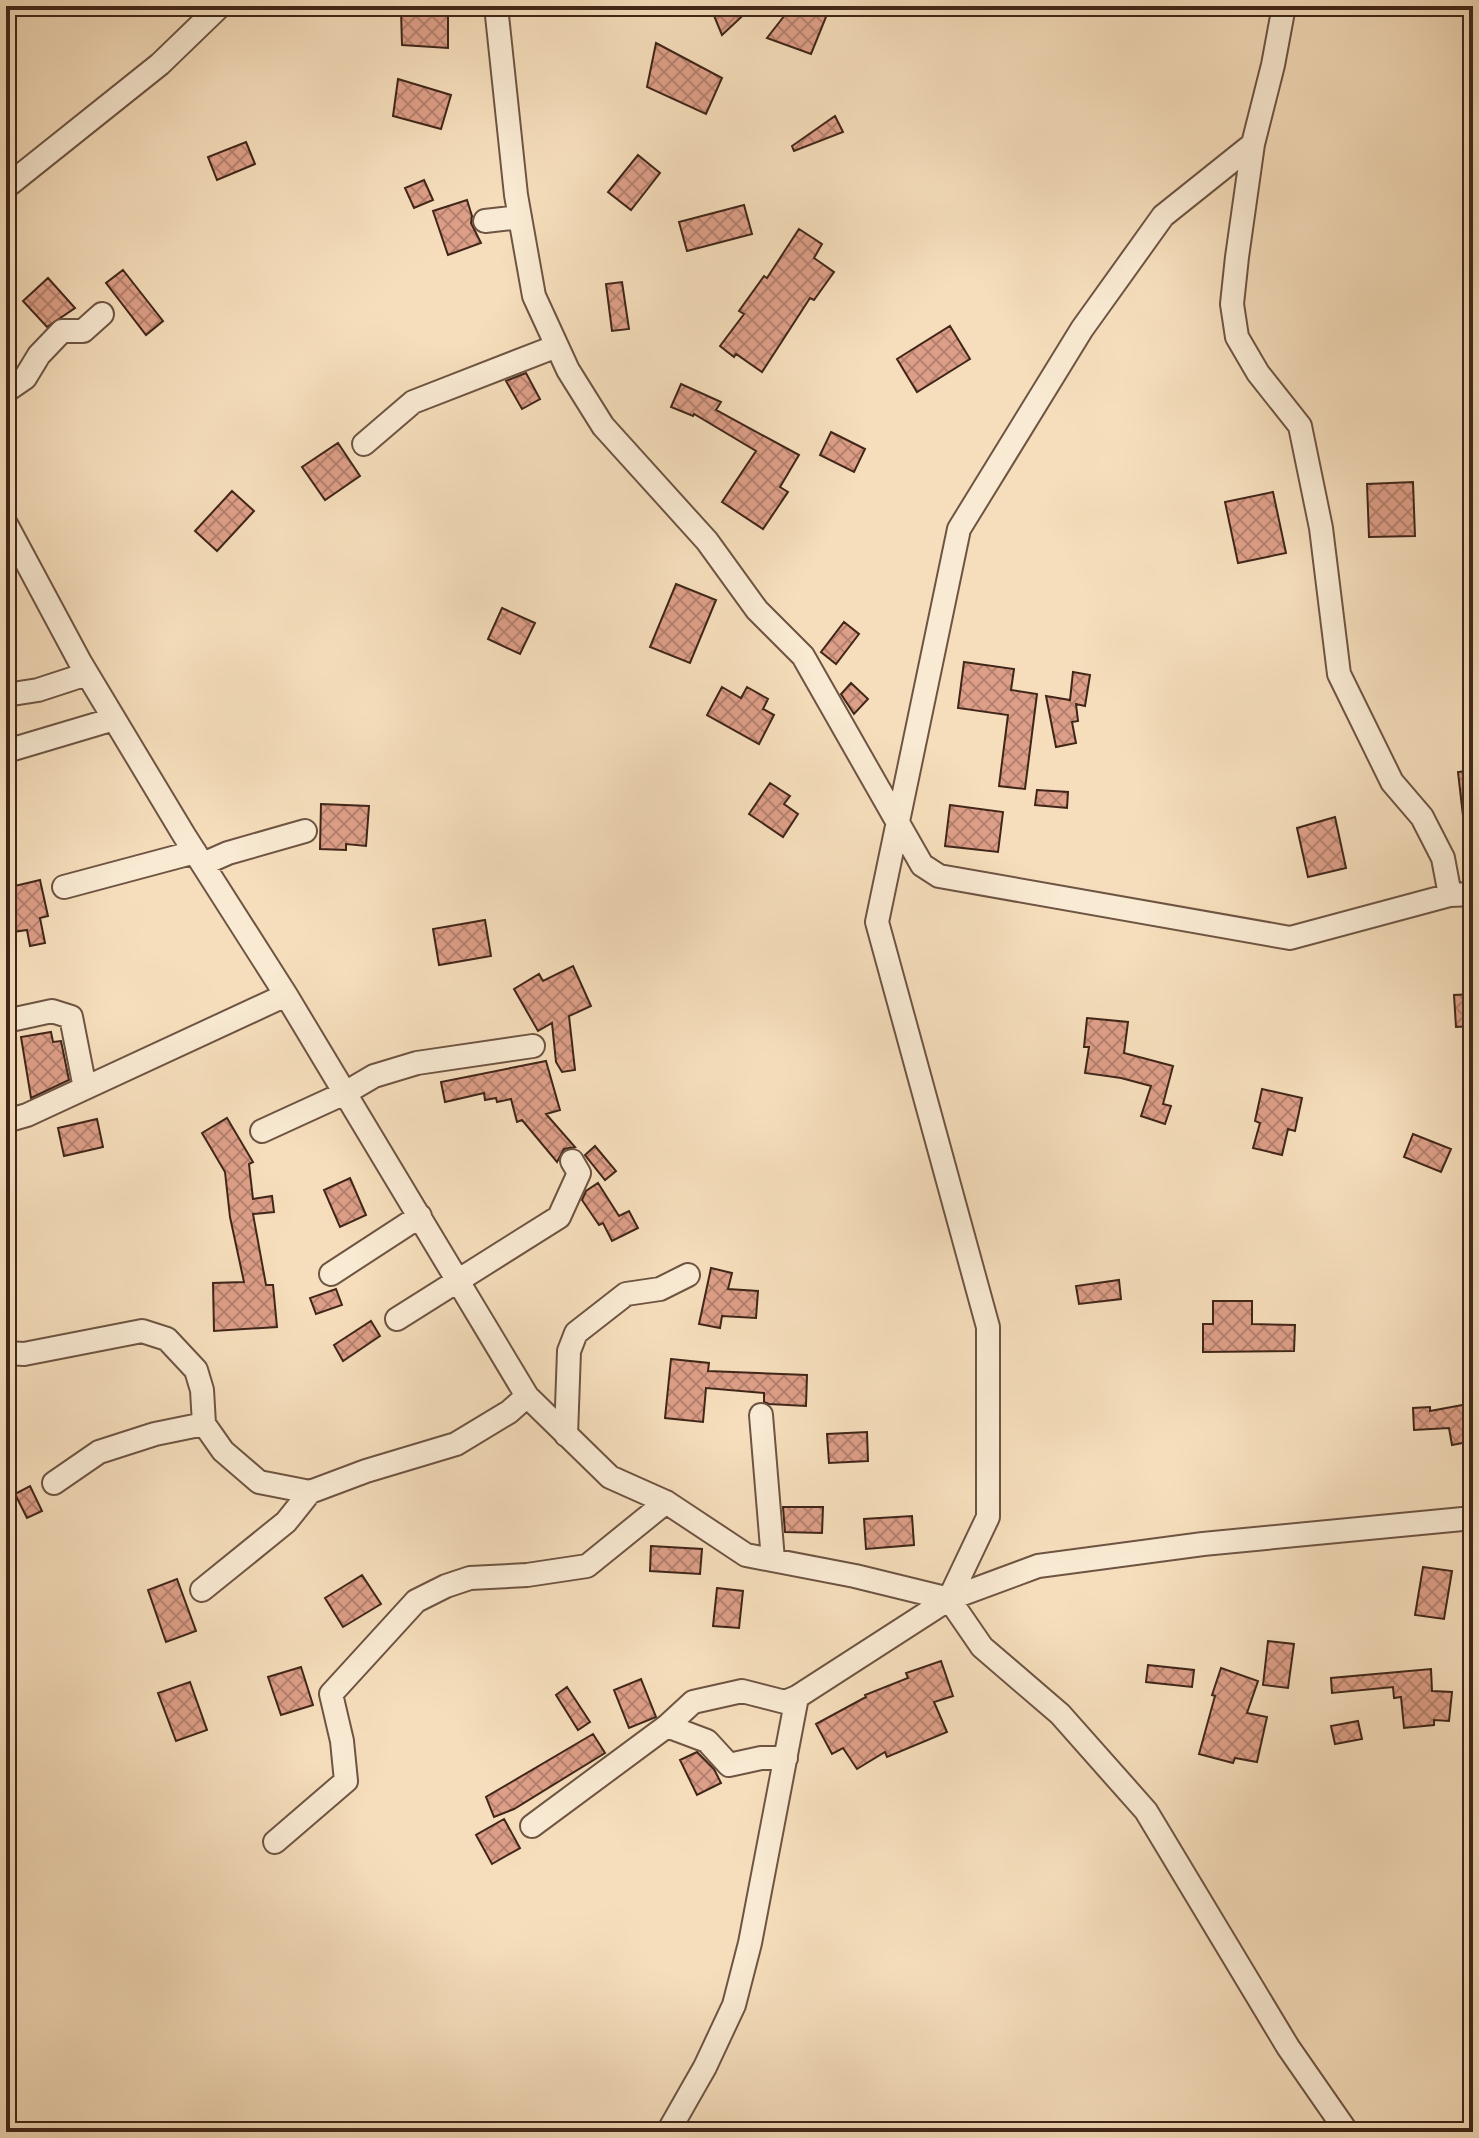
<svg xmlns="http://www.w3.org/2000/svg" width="1479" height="2138" font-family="Cardo,serif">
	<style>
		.building { fill: url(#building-cross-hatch); stroke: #402619; stroke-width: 2 }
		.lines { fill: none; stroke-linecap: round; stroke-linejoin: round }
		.minor-casing { stroke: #6e5442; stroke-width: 26 }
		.minor { stroke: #f9ead3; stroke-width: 22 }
	</style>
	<defs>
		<pattern id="building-cross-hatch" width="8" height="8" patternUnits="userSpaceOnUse" patternTransform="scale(2)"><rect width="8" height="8" fill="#de9f88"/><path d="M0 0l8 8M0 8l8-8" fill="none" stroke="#b5816e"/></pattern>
	</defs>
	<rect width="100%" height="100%" fill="#f6debc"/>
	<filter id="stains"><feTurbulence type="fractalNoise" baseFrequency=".0025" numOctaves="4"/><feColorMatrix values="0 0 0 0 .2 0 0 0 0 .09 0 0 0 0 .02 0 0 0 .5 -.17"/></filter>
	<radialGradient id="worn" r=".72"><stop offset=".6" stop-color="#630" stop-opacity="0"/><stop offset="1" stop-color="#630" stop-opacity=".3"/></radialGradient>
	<path class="building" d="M710,6H753L722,35Z
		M792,6H806L826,17L811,54L767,38Z
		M401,10L448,13V48L402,45Z
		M656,43L722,78L706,114L647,87Z
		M398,79L451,95L441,129L393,116Z
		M835,116L843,132L794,151L792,146Z
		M246,142L255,164L217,180L208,157Z
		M638,155L660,173L631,210L608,192Z
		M424,180L433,200L414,208L405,188Z
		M467,200L472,216L471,223L481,243L448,255L433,211Z
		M744,205L752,234L687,251L679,222Z
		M799,229L822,244L814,258L834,272L814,300L810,298L762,372L736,354L734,357L720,346L744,314L739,311L764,276L767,278Z
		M123,270L163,321L146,335L106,283Z
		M48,278L75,308L47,327L23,301Z
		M622,282L629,329L612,331L606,284Z
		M950,326L970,359L917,392L897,359Z
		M526,373L540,399L522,409L506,381Z
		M681,384L721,402L716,410L799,455L780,487L788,492L763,529L722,502L756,451L694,414L693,416L671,407Z
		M831,432L865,449L854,472L820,455Z
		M338,443L360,476L325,500L302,467Z
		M1413,482L1415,536L1369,537L1367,484Z
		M232,491L254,511L217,551L195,531Z
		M1273,492L1286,553L1238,563L1225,502Z
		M676,584L716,600L690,663L650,647Z
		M502,608L535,623L520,654L488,639Z
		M844,622L859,634L836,664L821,652Z
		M964,662L1014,669L1011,690L1037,694L1025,789L999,786L1008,715L958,708Z
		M1073,672L1090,675L1085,706L1076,704L1078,721L1072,722L1076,743L1056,747L1046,696L1070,700Z
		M851,683L868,699L854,714L841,694Z
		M722,687L741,698L747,687L768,699L763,709L774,715L759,744L707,715Z
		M1473,770V815L1463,816L1458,772Z
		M770,783L790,796L784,804L798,814L783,837L749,814Z
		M1037,790L1068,792L1067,808L1035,805Z
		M321,804L369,806L366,846L346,844V850L320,849Z
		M950,805L1003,812L998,852L945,846Z
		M1335,817L1346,868L1308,877L1297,828Z
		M40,880L48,916L40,918L45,943L30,946L27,930L6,933V888Z
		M485,920L491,956L439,965L433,929Z
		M573,966L591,1006L569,1016L575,1070L562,1072L556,1062L552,1023L538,1031L514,989L539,974L543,981Z
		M1473,994V1026L1456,1027L1454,995Z
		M1087,1018L1128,1022L1124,1053L1173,1066L1163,1104L1171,1106L1165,1124L1141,1116L1151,1086L1121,1078L1085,1073L1089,1047H1084Z
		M51,1032L53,1042L61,1041L69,1080L31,1098L21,1037Z
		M546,1061L560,1110L546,1114L575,1147L564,1149L557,1162L522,1120L517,1122L511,1099L497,1102L496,1098L485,1100L484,1093L445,1102L441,1082Z
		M1262,1089L1302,1098L1295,1131L1288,1129L1282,1155L1253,1148L1260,1123L1255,1121Z
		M227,1118L253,1162L249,1164L253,1199L272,1196L274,1212L253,1214L266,1285H273L277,1327L214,1331L213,1283L244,1282L230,1217L225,1172L202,1133Z
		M97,1119L103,1147L64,1156L58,1128Z
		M1413,1134L1451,1149L1441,1172L1404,1157Z
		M595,1146L616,1171L605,1180L585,1155Z
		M350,1178L366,1215L340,1227L324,1190Z
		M598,1183L619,1216L629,1211L638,1228L612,1241L603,1223L599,1225L582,1200L586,1191Z
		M711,1268L732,1273L728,1289L758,1291L756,1318L722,1316L720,1328L699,1324Z
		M1119,1280L1121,1299L1079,1304L1076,1286Z
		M336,1289L342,1305L316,1314L310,1298Z
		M1213,1301H1252V1324L1295,1325L1294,1351L1203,1352V1324H1213Z
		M371,1321L380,1336L343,1361L334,1345Z
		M671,1359L709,1363L708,1371L807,1375L806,1406L769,1404L764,1402V1393L706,1388L703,1422L665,1418Z
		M1468,1404L1473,1441L1452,1445L1449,1428L1414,1430L1413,1408L1430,1407V1411Z
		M867,1432L868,1461L829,1463L827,1434Z
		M30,1486L42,1511L27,1518L15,1494Z
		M783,1507H823L822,1533L785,1532Z
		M912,1516L914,1545L866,1549L864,1519Z
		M651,1546L702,1549L700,1574L650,1571Z
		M1423,1567L1452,1571L1444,1619L1415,1615Z
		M362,1575L381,1604L343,1627L325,1598Z
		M177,1579L196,1631L166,1642L148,1590Z
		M717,1588L743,1591L739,1628L713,1626Z
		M1268,1641L1294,1644L1288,1688L1263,1685Z
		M941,1661L953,1696L934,1702L947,1732L887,1757L885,1752L857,1769L843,1748L832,1754L816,1724L866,1697L865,1695L908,1678L906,1673Z
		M1148,1665L1194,1670L1192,1687L1146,1682Z
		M301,1667L313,1705L281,1715L268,1677Z
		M1221,1668L1258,1681L1247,1713L1267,1717L1257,1762L1235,1758L1233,1763L1199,1754L1215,1696L1212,1695Z
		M1431,1669L1432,1691L1452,1692L1449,1721L1434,1720V1725L1404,1728L1401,1697L1394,1698L1393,1687L1332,1693L1331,1678Z
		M641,1679L656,1717L629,1728L614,1690Z
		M190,1682L207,1730L176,1741L158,1693Z
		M567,1687L590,1722L578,1730L556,1695Z
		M1358,1721L1362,1739L1335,1744L1331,1726Z
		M593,1734L605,1753L514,1809L494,1817L486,1797Z
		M697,1752L714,1769L721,1783L697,1795L680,1760Z
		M504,1819L520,1848L492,1864L476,1835Z"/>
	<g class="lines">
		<g class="minor-casing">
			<path id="minor" d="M496,6L516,195L534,296L568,370L603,426L707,541L757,610L803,656L922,865L939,876L1290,938L1450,895L1473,894
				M1284,6L1273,65L1253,144L1237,257L1232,304L1237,337L1258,373L1300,426L1321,528L1339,674L1392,782L1422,817L1443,858L1450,895
				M6,187L160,64L220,6
				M485,221L520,217
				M6,391L25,378L39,355L62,331H83L102,314
				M364,444L413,402L557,346
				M6,524L80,662L184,835L286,995L527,1396L610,1477L666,1502L746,1555L855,1576L949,1599L1038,1566L1203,1544L1473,1518
				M6,695L38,690L87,674
				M6,755L10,750L114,719
				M203,864L228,853L305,831
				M64,887L195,852
				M6,1021L52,1011L71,1017L85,1088
				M6,1121L27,1115L286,995
				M262,1131L345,1093L374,1076L417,1063L533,1046
				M331,1274L420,1216
				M397,1319L559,1217L579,1173L572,1161
				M6,1353L24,1354L142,1331L167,1339L196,1370L202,1390L204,1424
				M761,1415L773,1560
				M566,1435L569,1351L576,1333L626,1294L660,1289L688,1275
				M54,1483L99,1452L155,1434L204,1424L223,1451L259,1482L310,1492
				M202,1590L286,1522L310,1492L366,1471L456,1444L509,1412L527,1396
				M949,1599L982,1647L1060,1714L1146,1811L1288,2047L1347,2132
				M667,1726L707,1741L729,1765L761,1758H786
				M532,1826L667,1726L693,1702L742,1691L785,1702L797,1697
				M275,1842L346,1781L342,1741L331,1694L416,1601L446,1586L470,1578L527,1575L587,1566L666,1502
				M668,2132L705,2067L734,2005L750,1943L797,1697L949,1599L988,1517V1327L877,922L959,529L1082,329L1163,216L1253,144"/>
		</g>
		<use href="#minor" class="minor"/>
	</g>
	<rect width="1479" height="2138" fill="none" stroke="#f6debc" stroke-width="32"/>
	<rect x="8" y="8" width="1463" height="2122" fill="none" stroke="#402619" stroke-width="4"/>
	<rect x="16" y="16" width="1447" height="2106" fill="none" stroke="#402619" stroke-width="2"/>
	<rect width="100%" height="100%" filter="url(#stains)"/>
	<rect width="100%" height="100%" fill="url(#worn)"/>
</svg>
